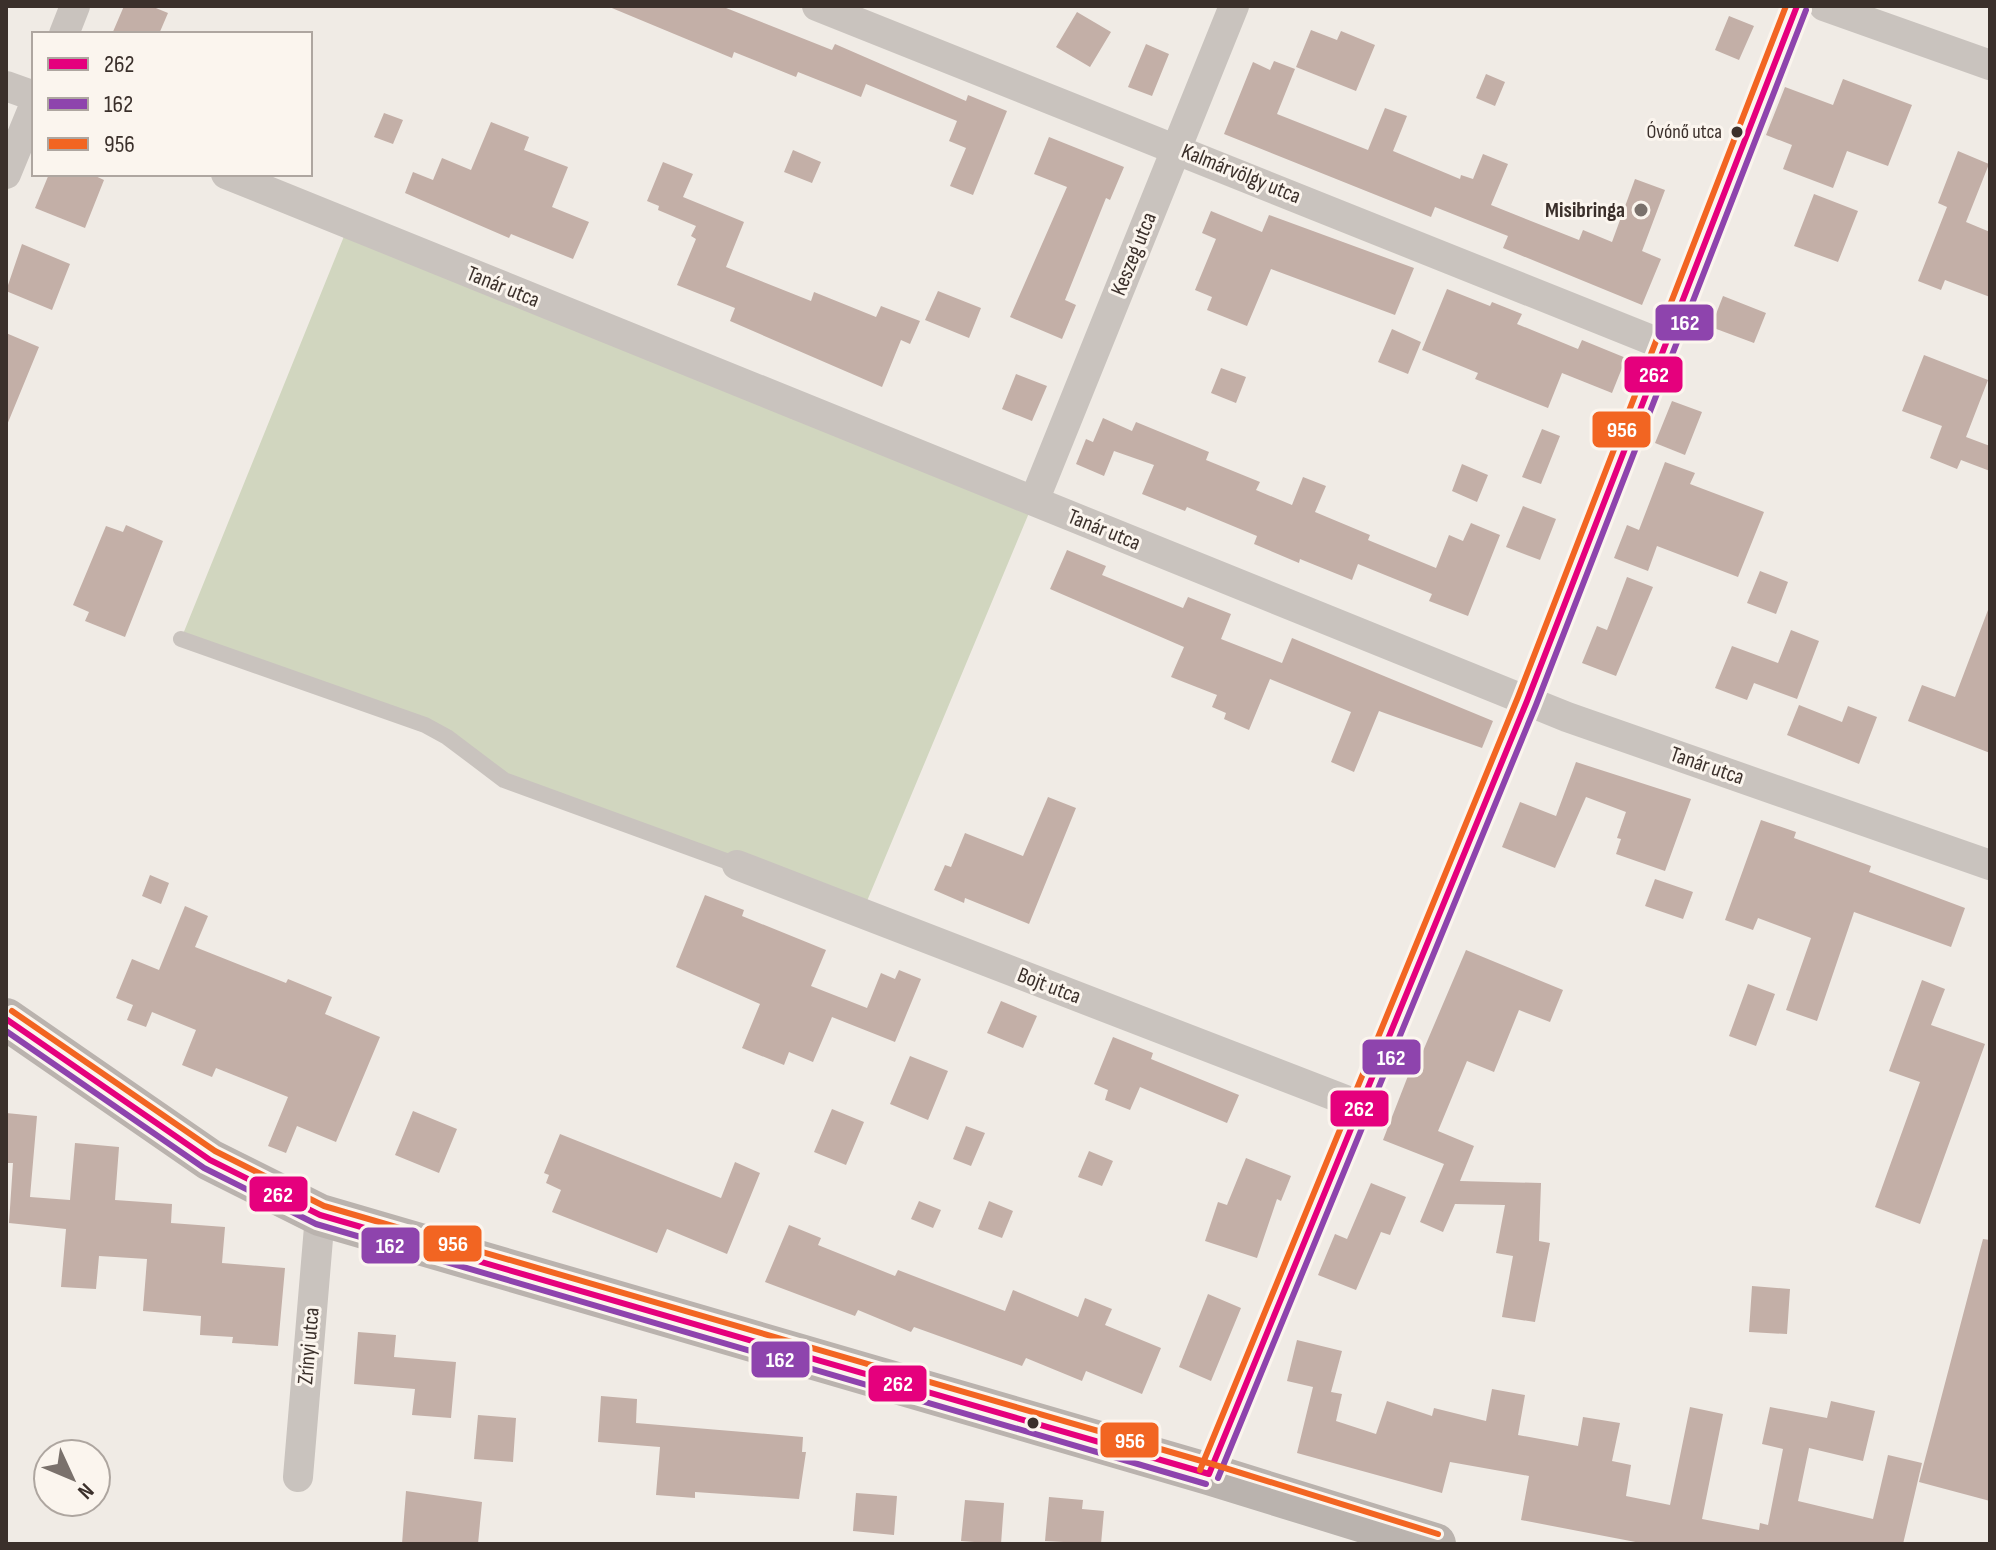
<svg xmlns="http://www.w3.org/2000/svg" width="1996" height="1550" font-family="'Sofia Sans Condensed',sans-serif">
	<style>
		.green { fill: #d1d6bf }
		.building { fill: #c3afa7 }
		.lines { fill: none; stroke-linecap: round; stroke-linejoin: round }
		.service { stroke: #c9c3be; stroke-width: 16 }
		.minor { stroke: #c9c3be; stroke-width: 30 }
		.secondary { stroke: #bab3ae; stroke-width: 42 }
		.bus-1-casing { stroke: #fbf5ee; stroke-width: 12 }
		.bus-2-casing { stroke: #fbf5ee; stroke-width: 12 }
		.bus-3-casing { stroke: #fbf5ee; stroke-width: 12 }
		.bus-1 { stroke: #e5007d; stroke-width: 6 }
		.bus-2 { stroke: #8e44ad; stroke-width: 6 }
		.bus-3 { stroke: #f26522; stroke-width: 6 }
		.bus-dot { fill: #3b302b; stroke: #fbf5ee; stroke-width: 3 }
		.poi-dot { fill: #7a716c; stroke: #fbf5ee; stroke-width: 3 }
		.labels { text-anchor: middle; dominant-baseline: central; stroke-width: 6; stroke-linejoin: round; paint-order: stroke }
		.bus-label { font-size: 20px; fill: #3b302b; stroke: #fbf5ee; text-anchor: end }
		.street-label { font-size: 22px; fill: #3b302b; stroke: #fbf5ee }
		.poi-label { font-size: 22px; font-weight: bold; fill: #3b302b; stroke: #fbf5ee; text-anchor: end }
		.line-badge { stroke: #fbf5ee; stroke-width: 3 }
		.badge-label { font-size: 22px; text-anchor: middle; font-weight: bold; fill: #fff }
	</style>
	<rect width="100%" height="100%" fill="#f0ebe5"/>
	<path class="green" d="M349,224L1034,501L862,913L504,780L447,737L181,639Z"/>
	<path class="building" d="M124,6H151L168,13L159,34H112Z
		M607,6H721L832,50L835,44L966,101L968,95L1007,111L973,195L950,186L966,148L949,141L957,121L866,84L861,97L798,72L796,77L734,52L732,58Z
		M1077,12L1111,32L1090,67L1056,47Z
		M1729,16L1754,26L1739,60L1715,50Z
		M1311,30L1337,40L1341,31L1375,45L1356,91L1296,67Z
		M1146,44L1169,54L1152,96L1128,87Z
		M1274,61L1295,69L1277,114L1368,150L1385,108L1407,116L1393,151L1460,179L1461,175L1473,179L1483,154L1508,164L1491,205L1579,240L1583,230L1612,242L1635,179L1665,190L1642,251L1661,259L1642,305L1503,248L1508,236L1435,207L1431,217L1224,134L1253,62L1270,70Z
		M1486,74L1505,82L1495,106L1476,98Z
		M1843,79L1912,105L1888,166L1847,151L1833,188L1783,169L1792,145L1766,135L1785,87L1833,105Z
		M384,113L403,120L393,144L374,137Z
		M491,122L529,137L524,150L568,167L552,207L589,222L573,259L511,234L509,238L405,193L413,172L433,180L442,158L471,170Z
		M1049,137L1124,167L1110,200L1106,198L1065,300L1076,305L1062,339L1010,317L1067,187L1034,174Z
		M793,150L821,162L812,183L784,172Z
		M1958,151L1989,164L1966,222L1990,232V297L1945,280L1941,290L1918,281L1947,207L1938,203Z
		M663,162L693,174L683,197L744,222L726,267L811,301L814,292L876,317L881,306L920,321L910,344L901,340L882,387L730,321L735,308L677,285L696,239L691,236L696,226L658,210L659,206L647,201Z
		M49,174H91L104,180L85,228L35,208Z
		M1814,194L1858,211L1838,262L1794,246Z
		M1211,211L1262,232L1269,215L1414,268L1395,315L1271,269L1247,326L1207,310L1212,297L1195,290L1216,239L1202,233Z
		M22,244L70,264L52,310L6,291Z
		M1447,289L1490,306L1492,302L1522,314L1517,324L1578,349L1582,340L1626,358L1612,393L1562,373L1548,408L1475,379L1478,373L1422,350Z
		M938,291L981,308L969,338L925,320Z
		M1723,296L1766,313L1754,343L1711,327Z
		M1392,329L1421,342L1408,374L1378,362Z
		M6,333L39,347L7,425H6Z
		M1924,355L1988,380L1966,437L1990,446V471L1961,460L1957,469L1930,458L1942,426L1902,411Z
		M1221,368L1246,377L1236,403L1211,393Z
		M1016,374L1047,386L1032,421L1002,409Z
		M1672,401L1702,412L1685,455L1655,443Z
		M1103,418L1132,431L1136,422L1209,452L1206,460L1260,482L1256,490L1292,505L1303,477L1326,486L1315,512L1370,535L1368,540L1436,568L1449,535L1463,541L1471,523L1500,535L1468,616L1429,601L1432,594L1358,564L1352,580L1300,559L1299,563L1254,544L1257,536L1187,507L1185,511L1142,494L1154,465L1114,451L1104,476L1076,464L1086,439L1093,442Z
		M1542,429L1560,436L1541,484L1522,477Z
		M1665,462L1695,473L1690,484L1764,512L1738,577L1657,546L1648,571L1614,558L1627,525L1639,530Z
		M1462,464L1488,475L1477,502L1452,491Z
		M1523,506L1556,519L1540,560L1506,547Z
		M126,525L163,541L125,637L85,621L89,612L73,605L106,526L123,532Z
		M1067,550L1106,566L1102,575L1183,608L1188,597L1231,614L1221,639L1282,663L1292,638L1493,721L1482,748L1379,711L1354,772L1331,762L1351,712L1270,679L1249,730L1224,719L1226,713L1212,707L1217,695L1171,677L1184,647L1050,589Z
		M1760,571L1788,582L1776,614L1747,603Z
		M1627,577L1653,587L1616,676L1582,663L1597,626L1607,630Z
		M1988,610H1990V753L1908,721L1922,685L1955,697Z
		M1791,630L1819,641L1797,699L1754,683L1747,700L1715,688L1732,646L1778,663Z
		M1799,705L1842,722L1848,706L1877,717L1859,764L1787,735Z
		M1576,762L1691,799L1665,871L1616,854L1621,839L1617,838L1626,812L1586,797L1555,868L1502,847L1520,802L1556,816Z
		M1048,797L1076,808L1029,924L965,898L964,903L934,890L945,865L951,867L965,833L1023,856Z
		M1761,820L1796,832L1794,838L1871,866L1869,872L1965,908L1951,947L1854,912L1817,1021L1786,1010L1811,938L1758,918L1753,930L1725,920Z
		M150,875L169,883L161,904L142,896Z
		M1655,879L1693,892L1683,919L1645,906Z
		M705,895L744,910L742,916L826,950L811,986L867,1008L881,973L895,979L899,970L921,979L895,1042L832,1017L813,1062L789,1052L784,1065L742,1048L760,1004L676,967Z
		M185,906L208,916L195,947L286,983L288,979L332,997L325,1014L380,1037L336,1142L297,1126L286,1153L268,1146L288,1097L216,1068L212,1077L182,1065L196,1030L152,1012L146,1027L127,1020L133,1005L116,998L132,959L159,970Z
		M1466,950L1563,990L1550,1022L1519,1010L1494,1072L1467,1061L1438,1131L1474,1146L1460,1181L1541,1183L1539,1241L1550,1243L1535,1322L1502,1317L1513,1256L1496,1253L1505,1205L1455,1204L1443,1232L1420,1222L1444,1164L1383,1140L1413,1063L1417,1065Z
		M1922,980L1945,989L1931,1025L1985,1044L1920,1224L1875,1207L1920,1082L1889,1071Z
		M1748,984L1775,994L1756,1046L1729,1036Z
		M1001,1001L1037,1016L1023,1048L987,1033Z
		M1113,1037L1153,1053L1151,1059L1239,1095L1227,1123L1140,1087L1130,1110L1105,1100L1108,1090L1094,1084Z
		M910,1056L948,1071L928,1120L890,1104Z
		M832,1109L864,1122L846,1165L814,1152Z
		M413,1111L457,1129L439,1173L395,1155Z
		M6,1113L37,1116L30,1197L70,1200L75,1143L119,1147L115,1200L172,1204L171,1223L225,1227L222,1263L285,1268L278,1346L232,1343L233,1337L200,1335L201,1316L143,1311L147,1259L99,1256L96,1289L61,1287L66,1229L9,1223L13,1163H6Z
		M966,1126L985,1133L971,1166L953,1159Z
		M560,1134L721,1198L735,1162L760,1173L727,1254L667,1229L657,1253L552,1212L561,1190L546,1183L549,1175L544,1173Z
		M1089,1151L1113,1161L1102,1186L1078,1177Z
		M1246,1158L1291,1176L1281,1201L1277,1199L1257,1258L1205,1241L1218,1202L1227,1205Z
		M1371,1183L1406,1197L1390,1235L1381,1232L1356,1290L1318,1275L1335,1234L1347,1239Z
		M919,1201L941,1210L933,1228L911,1219Z
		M989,1201L1013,1211L1002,1238L978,1229Z
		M789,1225L821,1238L818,1245L895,1276L898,1270L1005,1311L1013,1290L1078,1317L1085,1298L1112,1309L1105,1325L1161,1348L1142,1394L1086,1371L1082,1381L1026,1358L1022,1366L914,1327L911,1332L858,1310L855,1316L765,1282Z
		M1983,1239L1990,1240V1501L1919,1482Z
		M1752,1286L1790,1289L1787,1334L1749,1332Z
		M1208,1294L1241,1308L1211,1381L1179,1367Z
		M358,1332L396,1335L394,1357L456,1362L451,1418L412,1415L415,1389L354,1384Z
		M1297,1340L1342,1351L1331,1392L1342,1394L1336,1421L1376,1434L1387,1401L1432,1416L1434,1408L1486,1421L1492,1389L1525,1395L1518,1435L1578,1446L1583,1417L1620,1423L1612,1461L1631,1465L1626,1496L1670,1505L1690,1407L1723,1414L1702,1519L1759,1530L1760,1523L1768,1525L1783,1449L1762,1444L1770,1407L1827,1418L1831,1401L1875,1411L1863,1461L1809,1448L1798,1501L1873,1519L1888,1455L1922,1463L1903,1544H1646L1521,1520L1529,1476L1450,1462L1442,1493L1297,1453L1313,1387L1287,1381Z
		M601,1396L637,1399L636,1423L803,1437L802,1452H806L799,1499L695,1492V1498L656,1495L660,1447L598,1442Z
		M478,1415L516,1418L513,1462L474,1459Z
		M406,1491L482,1502L478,1544H402Z
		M856,1493L897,1496L894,1535L853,1531Z
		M1049,1497L1083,1500L1082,1509L1104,1511L1101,1544L1045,1541Z
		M965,1500L1004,1503L1001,1544L961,1541Z"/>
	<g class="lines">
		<path class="service" d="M181,639L425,725L447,737L504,780L737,865"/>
		<path class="minor" d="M817,6L1664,345
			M1824,6L1990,65
			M64,34L75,6
			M6,86L34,96
			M6,174L34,106
			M226,174L1567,717L1990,865
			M1034,501L1234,6
			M737,865L1361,1106
			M1209,1474L1527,701L1797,6
			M298,1477L320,1215"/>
		<path class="secondary" d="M6,1019L210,1160L320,1215L1209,1474L1435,1544"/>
		<g class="bus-1-casing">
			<path id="bus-1" d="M6,1019L210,1160L320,1215L1209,1474
				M1209,1474L1527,701L1797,6"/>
		</g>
		<g class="bus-2-casing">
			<path id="bus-2" d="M6,1031L204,1168L316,1224L1206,1484
				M1218,1478L1536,705L1806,10"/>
		</g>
		<g class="bus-3-casing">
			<path id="bus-3" d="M12,1011L215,1151L324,1206L1212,1464L1438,1534
				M1200,1470L1518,697L1786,6"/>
		</g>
		<use href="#bus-1" class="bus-1"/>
		<use href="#bus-2" class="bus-2"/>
		<use href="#bus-3" class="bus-3"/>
	</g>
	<g class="bus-dot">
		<circle cx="1737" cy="132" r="7"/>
		<circle cx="1033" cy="1423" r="7"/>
	</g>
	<circle class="poi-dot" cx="1641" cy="210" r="8"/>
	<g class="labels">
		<g class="bus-label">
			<text x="1722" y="132">Óvónő utca</text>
		</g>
		<g class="street-label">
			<text transform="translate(1241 174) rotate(22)">Kalmárvölgy utca</text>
			<text transform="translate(1134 254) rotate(-68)">Keszeg utca</text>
			<text transform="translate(503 287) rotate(22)">Tanár utca</text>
			<text transform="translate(1104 530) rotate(22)">Tanár utca</text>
			<text transform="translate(1707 766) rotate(19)">Tanár utca</text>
			<text transform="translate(1049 986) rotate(21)">Bojt utca</text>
			<text transform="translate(309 1346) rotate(-85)">Zrínyi utca</text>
		</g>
		<g class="poi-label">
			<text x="1625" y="210">Misibringa</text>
		</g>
	</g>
	<g class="line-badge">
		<rect x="1654" y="303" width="61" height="39" rx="8" fill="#8e44ad"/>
		<rect x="1623" y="355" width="61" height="39" rx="8" fill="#e5007d"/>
		<rect x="1591" y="410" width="61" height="39" rx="8" fill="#f26522"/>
		<rect x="1361" y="1038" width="61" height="38" rx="8" fill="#8e44ad"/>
		<rect x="1329" y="1089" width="61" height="39" rx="8" fill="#e5007d"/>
		<rect x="248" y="1175" width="61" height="38" rx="8" fill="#e5007d"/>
		<rect x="422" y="1224" width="61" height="39" rx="8" fill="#f26522"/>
		<rect x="360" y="1226" width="61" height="39" rx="8" fill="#8e44ad"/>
		<rect x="750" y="1340" width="61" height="39" rx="8" fill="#8e44ad"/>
		<rect x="867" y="1364" width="61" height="39" rx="8" fill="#e5007d"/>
		<rect x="1099" y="1421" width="61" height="38" rx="8" fill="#f26522"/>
	</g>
	<g class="badge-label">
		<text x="1685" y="330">162</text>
		<text x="1654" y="382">262</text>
		<text x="1622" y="437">956</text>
		<text x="1391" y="1065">162</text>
		<text x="1359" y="1116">262</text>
		<text x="278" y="1202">262</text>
		<text x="453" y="1251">956</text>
		<text x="390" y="1253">162</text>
		<text x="780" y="1367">162</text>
		<text x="898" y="1391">262</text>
		<text x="1130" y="1448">956</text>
	</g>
	<rect width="1996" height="1550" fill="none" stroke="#3b302b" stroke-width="16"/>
	<rect x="32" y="32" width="280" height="144" fill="#fbf5ee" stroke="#aea6a0" stroke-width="2"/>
	<rect x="48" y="58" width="40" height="12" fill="#e5007d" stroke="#aea6a0" stroke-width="2"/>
	<text x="104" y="72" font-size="24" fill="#3b302b">262</text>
	<rect x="48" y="98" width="40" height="12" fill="#8e44ad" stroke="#aea6a0" stroke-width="2"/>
	<text x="104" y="112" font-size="24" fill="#3b302b">162</text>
	<rect x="48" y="138" width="40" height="12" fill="#f26522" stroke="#aea6a0" stroke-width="2"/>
	<text x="104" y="152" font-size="24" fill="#3b302b">956</text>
	<g transform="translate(72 1478) rotate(134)"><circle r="38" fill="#fbf5ee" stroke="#aea6a0" stroke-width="2"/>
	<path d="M0-6L14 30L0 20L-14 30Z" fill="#7a716c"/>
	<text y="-12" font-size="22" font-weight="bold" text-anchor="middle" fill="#3b302b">N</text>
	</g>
</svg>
